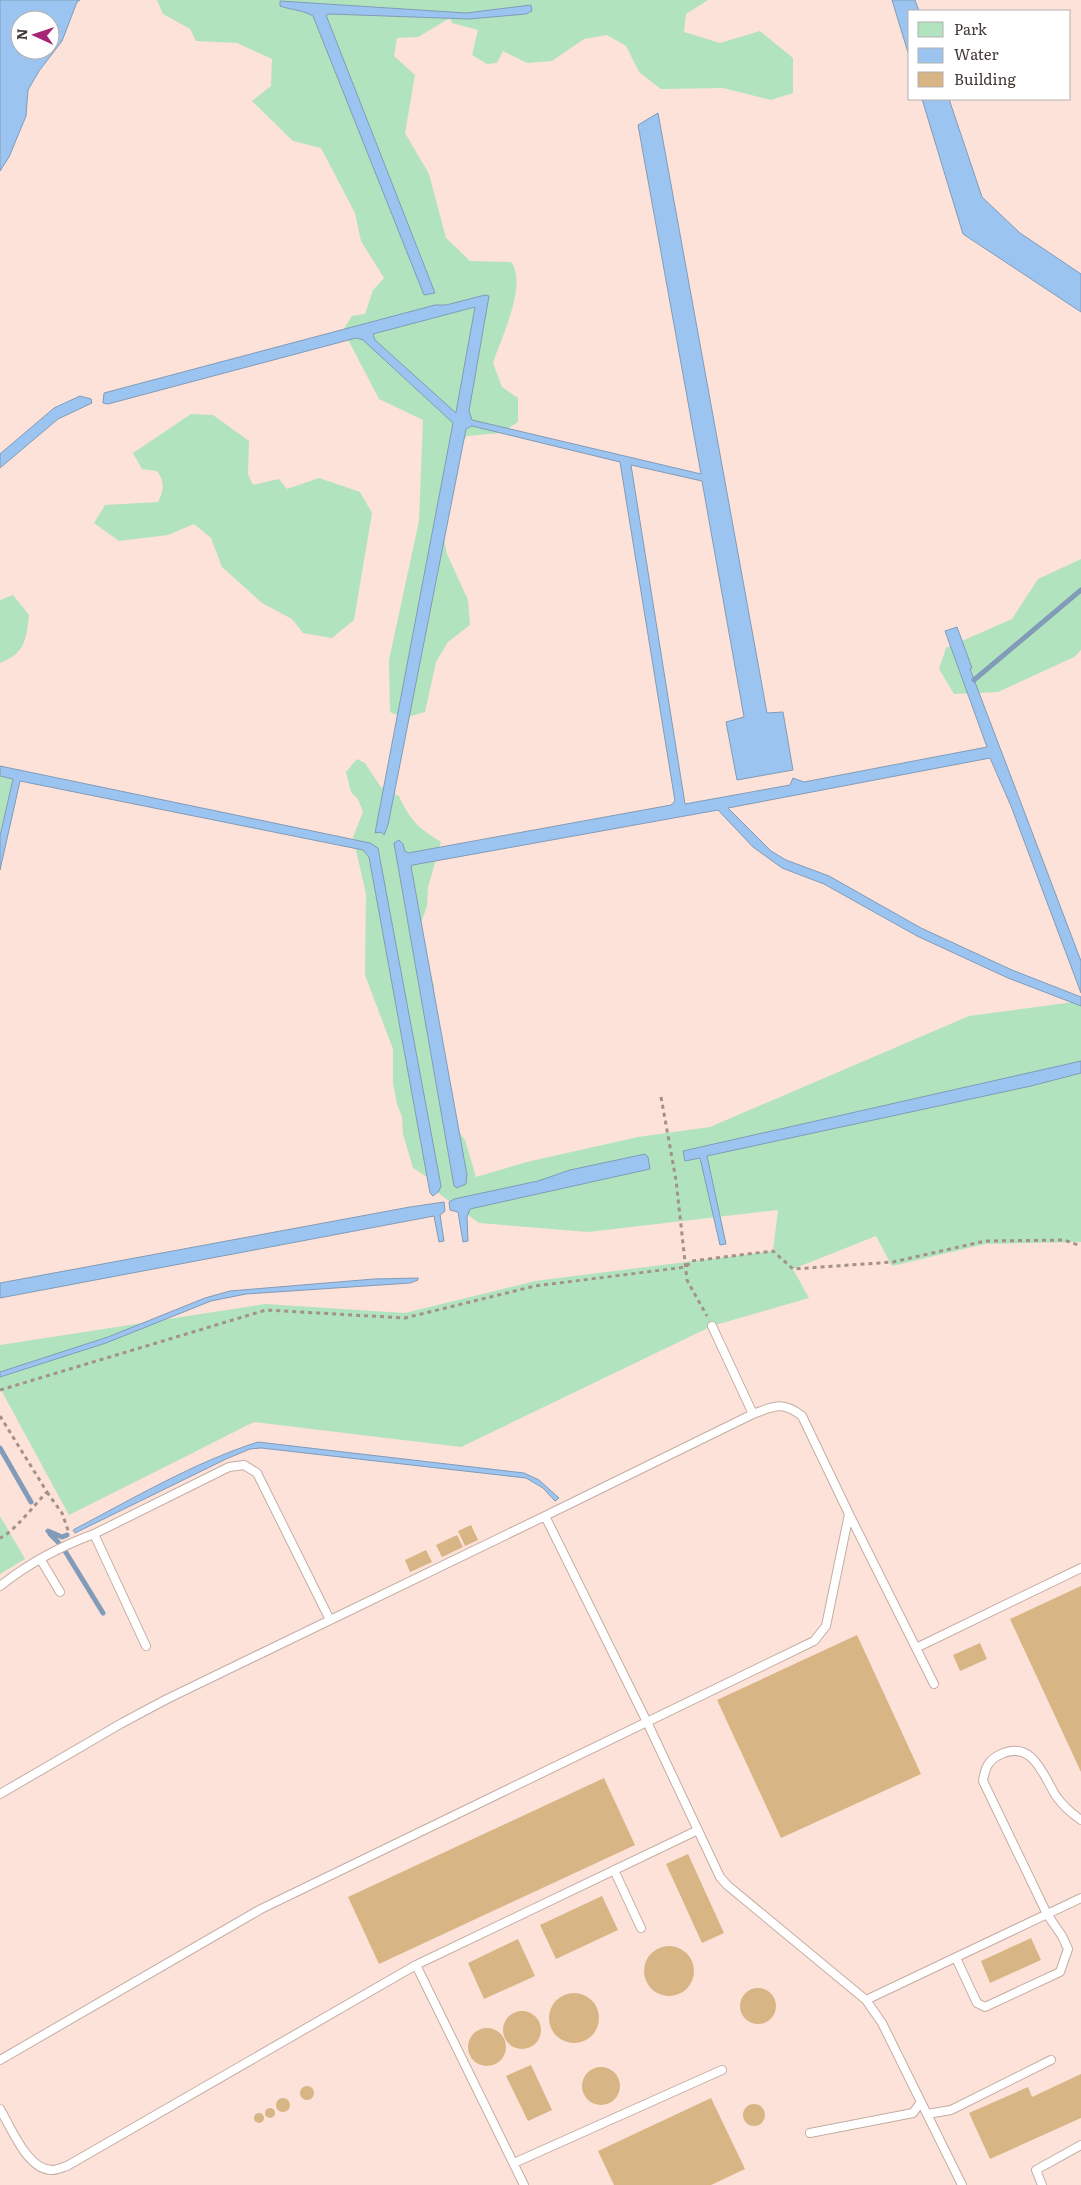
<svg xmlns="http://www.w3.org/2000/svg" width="1081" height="2185" font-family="Literata,serif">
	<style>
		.green { fill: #b1e3bf }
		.water { fill: #9bc5f0; stroke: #819bb8; fill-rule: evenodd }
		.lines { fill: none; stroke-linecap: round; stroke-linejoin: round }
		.stream { stroke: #819bb8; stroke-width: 5 }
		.building { fill: #d8b584 }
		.service-casing { stroke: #c5ada4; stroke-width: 10 }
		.path { stroke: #a3918a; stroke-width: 3; stroke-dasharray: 4 4; stroke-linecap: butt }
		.service { stroke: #fff; stroke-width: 8 }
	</style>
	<rect width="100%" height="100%" fill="#fce2d8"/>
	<path class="green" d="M157,0H708L686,14L684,32L720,43L760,31L793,58V93L771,100L723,88L661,89L639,72L626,46L607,35L584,39L552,61L527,63L503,51L497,63L487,64L472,55L478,30L452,23L450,18L418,37L397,38L394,56L415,75L405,133L429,174L446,238L470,261L511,262C528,284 501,338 493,363L502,387L518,398V422L501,433L467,436L447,466L438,510L447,554L468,600L470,625L448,642L436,662L425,712L404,718L390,712L389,660L419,521L423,420L379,399L343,330L352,316L365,314L373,290L384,278L361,241L355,213L321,148L293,141L252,101L271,86L272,59L237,43L196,41L190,29L163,14Z
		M191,414L213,415L249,441L248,474L253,485L279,479L287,489L319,478L360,492L372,513L354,620L332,638L303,633L292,619L262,603L222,567L211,538L194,524L168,535L119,541L94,523L105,505L158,502C164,491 165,481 157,471L142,469L133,453Z
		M1081,559V650L1074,657L998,692L954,694L939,669L946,648L1012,619L1038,579Z
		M13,595L29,615C26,639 26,653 0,663V600Z
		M357,759L365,763L380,786L399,796C410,821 419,828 441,842L428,887L427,906L420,926L434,987L432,1051L457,1129L465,1140L476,1177L527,1162L638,1137L710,1127L969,1016L1081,1001V1242L985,1244L892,1266L876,1236L793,1269L809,1298L712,1326L461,1447L254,1422L69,1515L0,1388V1345L266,1304L405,1313L535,1281L773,1251L778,1210L588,1232L479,1223L433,1189L441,1186L413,1168L403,1134L402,1117L397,1104L393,1083V1049L365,975L366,894L353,837L363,812L358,799L351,792L346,772Z
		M0,776L13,779L0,836Z
		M0,1516L25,1559L0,1574Z"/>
	<path class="water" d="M0,0H80L77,2L62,41L39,71L28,90L26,116L9,157L0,171ZM20,20H50V50H20Z
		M892,0H915L919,11H910V59Z
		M280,1L466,13L531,5L532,11L526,14L469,19L330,14L326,15L435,293L424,295L313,16C303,10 291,10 280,6Z
		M922,99H949L982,197L1020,233L1081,274V312L963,234Z
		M658,113L767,713L783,712L793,770L737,780L726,722L744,717L702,481L631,465L685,804L790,785L793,778L804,782L987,747L945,631L957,627L972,668L970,669L1081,961V993L1011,806L990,758L728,808L771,851L786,860L829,876L921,928L1012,970L1081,997V1006L1008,978L917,936L824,884L782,868L753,847L718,810L413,865L411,866L467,1175L466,1184L457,1188L454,1186L394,843L399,840L403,844L405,851L408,853L671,805L675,801L620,462L472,426L466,429L388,825L384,835L381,832L375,833L453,423L363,340L356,338L108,404L103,403L104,393L435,305H446L485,295L489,296L469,411L472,420L701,474L638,125ZM475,307L456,412V413L375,340L373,334Z
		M80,396L91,399L92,403L58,419L0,468V454L54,408Z
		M0,766L370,843L378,848L441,1186L439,1191L433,1196L430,1193L369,857L363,850L20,781L0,870V836L13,779L0,776Z
		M1081,1061V1073L1031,1086L707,1156L726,1244L720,1245L700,1158L685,1161L683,1151Z
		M645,1154L648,1157L650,1169L470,1209L467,1217L468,1241L463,1242L458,1212L450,1210L449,1202L454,1199L538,1181L570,1170Z
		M444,1202L445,1211L440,1215L444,1241L439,1242L434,1216L0,1298V1283L410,1207Z
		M418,1278V1280L410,1283L246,1294L211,1301L106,1343L0,1377V1372L108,1337L205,1298L230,1291L374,1279Z
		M258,1442L524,1473L539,1480L559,1498L555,1501L543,1488L526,1478L261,1448L250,1449L226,1459L75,1533L73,1530C132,1499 195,1462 258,1442Z"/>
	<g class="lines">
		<path class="stream" d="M974,680L1081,590
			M0,1448L31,1502
			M48,1531L62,1537L67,1535
			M50,1534L58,1542
			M65,1551L103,1613"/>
	</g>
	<path class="building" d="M471,1525L478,1540L465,1546L458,1531Z
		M457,1535L463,1547L442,1557L436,1545Z
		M426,1550L432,1562L410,1572L405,1560Z
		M1081,1586V1772L1010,1619Z
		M857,1635L921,1774L781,1838L717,1700Z
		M980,1643L987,1659L960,1671L953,1655Z
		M604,1778L635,1845L379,1964L348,1897Z
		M688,1854L724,1933L702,1943L666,1864Z
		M602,1896L618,1930L556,1959L540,1925Z
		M1031,1938L1041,1960L990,1983L981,1961Z
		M518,1939L535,1976L484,1999L468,1963Z
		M644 1971a25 25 0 1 1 50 0a25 25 0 1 1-50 0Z
		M740 2006a18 18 0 1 1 36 0a18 18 0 1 1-36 0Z
		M549 2018a25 25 0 1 1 50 0a25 25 0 1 1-50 0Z
		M503 2030a19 19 0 1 1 38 0a19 19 0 1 1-38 0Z
		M468 2047a19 19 0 1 1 38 0a19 19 0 1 1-38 0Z
		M531,2065L552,2110L528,2121L506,2076Z
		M582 2086a19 19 0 1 1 38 0a19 19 0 1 1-38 0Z
		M1081,2074V2118L990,2159L969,2113L1028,2087L1032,2097Z
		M300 2093a7 7 0 1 1 14 0a7 7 0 1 1-14 0Z
		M276 2105a7 7 0 1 1 14 0a7 7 0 1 1-14 0Z
		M711,2098L745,2169L711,2185H614L598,2151Z
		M743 2115a11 11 0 1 1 22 0a11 11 0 1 1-22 0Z
		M265 2113a5 5 0 1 1 10 0a5 5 0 1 1-10 0Z
		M254 2118a5 5 0 1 1 10 0a5 5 0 1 1-10 0Z"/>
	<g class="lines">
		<g class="service-casing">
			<path id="service" d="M712,1326L753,1414
				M849,1514L934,1684
				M94,1534L146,1646
				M41,1560L60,1592
				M0,1586C28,1564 61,1546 94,1534L229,1467L244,1465L257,1473L330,1620
				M916,1648L1081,1568
				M0,1794L122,1723L167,1699L545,1516L647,1722L720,1877L727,1885L866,2000
				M614,1870L641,1928
				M956,1958L977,2003L985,2007L1060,1972L1068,1949L1062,1936L1047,1914L983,1781C985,1768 988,1760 1001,1754C1033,1740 1043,1775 1056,1796C1063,1806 1071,1813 1081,1820
				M416,1965L698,1830
				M0,2060L261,1909L814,1641L826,1626L849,1514L802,1416C783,1401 774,1406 753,1414L545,1516
				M0,2109C11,2127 27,2170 52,2170C57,2170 63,2167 67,2166L416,1965L524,2185
				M927,2114L951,2110L1051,2060
				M810,2133L913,2113L921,2102
				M514,2163L722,2070
				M962,2185L882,2023L866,2000L1081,1898
				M1042,2185L1036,2170L1081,2145"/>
		</g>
		<path class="path" d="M661,1097L676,1180L687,1280L707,1316
			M0,1390L266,1310L405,1318L535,1286L686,1267L691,1261L773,1251L793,1269L893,1262L985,1241L1064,1240L1081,1246
			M0,1416L47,1492C35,1504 13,1533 0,1538
			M47,1492L62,1513L69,1533"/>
		<use href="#service" class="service"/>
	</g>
	<rect x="908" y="10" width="162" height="90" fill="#ffffff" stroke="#b4b0af"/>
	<rect x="918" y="22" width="25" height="15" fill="#b1e3bf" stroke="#b4b0af"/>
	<text x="954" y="35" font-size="15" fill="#443a36">Park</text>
	<rect x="918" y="48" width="25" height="15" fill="#9bc5f0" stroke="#b4b0af"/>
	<text x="954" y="60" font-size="15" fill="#443a36">Water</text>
	<rect x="918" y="72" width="25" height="15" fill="#d8b584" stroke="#b4b0af"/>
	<text x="954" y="85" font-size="15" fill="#443a36">Building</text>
	<g transform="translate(35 35) rotate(273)"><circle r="24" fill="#ffffff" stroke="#b4b0af"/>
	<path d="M0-4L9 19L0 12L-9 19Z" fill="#a62473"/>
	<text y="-8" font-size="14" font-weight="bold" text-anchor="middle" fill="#443a36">N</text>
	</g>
</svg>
